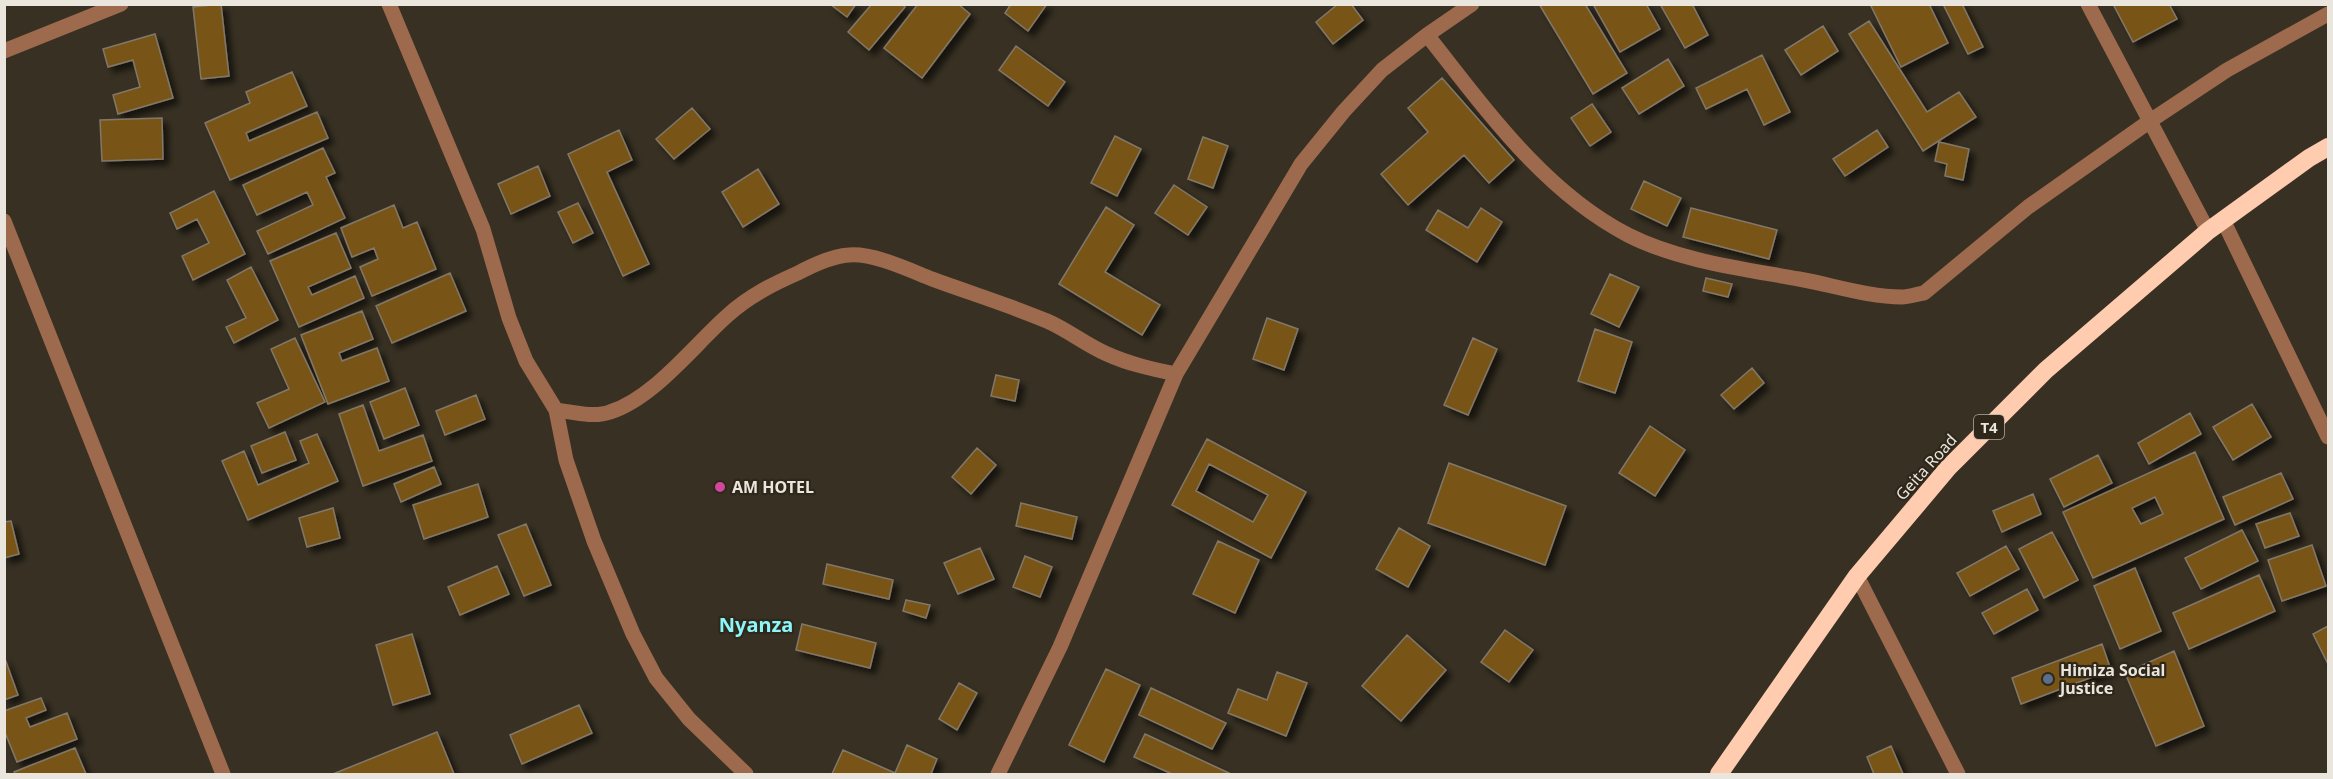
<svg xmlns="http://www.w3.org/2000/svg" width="2333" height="779" font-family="'Noto Sans',sans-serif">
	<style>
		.building { fill: #785416; stroke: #827869; stroke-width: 1.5; fill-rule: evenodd; filter: url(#shadow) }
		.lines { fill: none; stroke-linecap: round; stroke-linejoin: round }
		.minor { stroke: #9d6a4d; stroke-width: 15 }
		.highway { stroke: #ffccb0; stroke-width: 18 }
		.hotel-dot { fill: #d1479c; stroke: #2e271a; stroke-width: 2 }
		.service-dot { fill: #5c6f8a; stroke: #2e271a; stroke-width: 2 }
		.labels { text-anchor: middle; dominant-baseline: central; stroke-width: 4.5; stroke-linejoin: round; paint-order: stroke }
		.shield { fill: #2e271a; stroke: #b2ada3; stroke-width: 1.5 }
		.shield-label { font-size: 15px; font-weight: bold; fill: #eae6de }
		.street-label { font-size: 16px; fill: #eae6de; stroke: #2e271a }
		.poi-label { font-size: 16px; font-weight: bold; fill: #eae6de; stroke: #2e271a; text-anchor: start }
		.quarter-label { font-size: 20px; font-weight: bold; fill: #8af6f9; stroke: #2e271a }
	</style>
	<defs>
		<filter id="shadow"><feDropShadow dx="5.5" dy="5.5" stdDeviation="3" flood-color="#0009"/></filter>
	</defs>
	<rect width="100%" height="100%" fill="#383123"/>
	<path class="building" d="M221,4L229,76L201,79L193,7Z
		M830,4H856L847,17Z
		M872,4H902L905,7L869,50L848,32Z
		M918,4H958L970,14L922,78L884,48Z
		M1011,4H1047L1028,31L1005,13Z
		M1338,4H1351L1363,20L1333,44L1316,22Z
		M1539,4H1585L1627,73L1593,94Z
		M1593,4H1646L1660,29L1620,52Z
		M1660,4H1692L1708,35L1685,48Z
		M1870,4H1929L1948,43L1901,67Z
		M1943,4H1962L1983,47L1968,54Z
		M2113,4H2169L2177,19L2133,42Z
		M1869,21L1927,112L1959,92L1976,117L1923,151L1849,34Z
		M1823,26L1838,51L1801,75L1785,50Z
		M155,34L173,98L118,114L113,95L140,87L133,60L108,67L103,49Z
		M1016,46L1065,82L1048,106L999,70Z
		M1762,55L1790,112L1764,125L1747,89L1706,109L1696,88Z
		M1668,59L1684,86L1639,114L1622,88Z
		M292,72L307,106L246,133L249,141L317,112L328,138L230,180L205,123L250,103L246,92Z
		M1442,78L1514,160L1489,183L1464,155L1408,205L1381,174L1428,132L1408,108Z
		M1592,104L1611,132L1590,146L1571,118Z
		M692,108L710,129L674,159L656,139Z
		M162,118L163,159L102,161L100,120Z
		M619,130L632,160L607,172L649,264L623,276L568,154Z
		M1877,130L1888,147L1845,176L1833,159Z
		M1115,136L1141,149L1117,196L1091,183Z
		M1203,137L1228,146L1213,188L1188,179Z
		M1939,142L1969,149L1963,180L1945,176L1947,164L1935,161Z
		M323,148L335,173L326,177L345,218L268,254L257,231L313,205L307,192L257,215L243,185Z
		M538,166L550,196L511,214L498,184Z
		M758,169L779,204L743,227L722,192Z
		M1644,181L1681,198L1667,226L1631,209Z
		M1174,185L1207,207L1188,235L1155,213Z
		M214,191L245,254L193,280L182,256L209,243L197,219L177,229L170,213Z
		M578,203L593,233L573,243L558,212Z
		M394,205L403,228L417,222L436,269L372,296L360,267L378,259L374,248L352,257L341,228Z
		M1106,207L1134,225L1105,272L1160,305L1142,335L1059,284Z
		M1481,208L1502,222L1477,262L1426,230L1438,210L1468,228Z
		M1691,208L1777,230L1769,259L1683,237Z
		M336,233L351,268L308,287L312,295L355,276L364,298L299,327L270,261Z
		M251,267L278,320L234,343L226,327L246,318L227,280Z
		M450,273L466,311L392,343L376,306Z
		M1610,274L1639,287L1619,327L1591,314Z
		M1706,278L1732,284L1728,297L1703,291Z
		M362,311L373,339L339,353L342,361L377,348L389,381L328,404L301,335Z
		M1267,318L1298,329L1284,370L1253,359Z
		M1595,329L1632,342L1615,393L1578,381Z
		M295,338L325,402L269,428L257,403L289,389L271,349Z
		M1473,338L1497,349L1468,415L1444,405Z
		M1752,368L1764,383L1734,409L1721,395Z
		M996,375L1019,380L1015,401L991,396Z
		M405,388L419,425L384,439L370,402Z
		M476,395L485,419L445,435L436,411Z
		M2252,404L2271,437L2233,460L2213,427Z
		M363,405L379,451L423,435L432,461L363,486L339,414Z
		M2190,413L2201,434L2149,464L2138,443Z
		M1650,426L1685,450L1655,496L1619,473Z
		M285,432L296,460L262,473L251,446Z
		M317,434L338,481L248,520L222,461L244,451L258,485L309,463L300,441Z
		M1207,439L1306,492L1271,558L1172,505ZM1209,464L1268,495L1253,522L1196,491Z
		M977,448L996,465L971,494L952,477Z
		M2195,452L2224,519L2093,578L2063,512ZM2155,497L2163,514L2141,524L2132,508Z
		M2098,455L2112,483L2064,507L2050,479Z
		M1449,463L1566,506L1545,565L1428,523Z
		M434,467L441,484L401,502L394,484Z
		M2281,473L2293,499L2235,525L2223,497Z
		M478,484L488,517L424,539L413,505Z
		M2033,494L2041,514L2002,532L1993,511Z
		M1021,503L1077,517L1072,539L1016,526Z
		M333,508L340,538L307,547L299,518Z
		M2290,513L2299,536L2265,548L2256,524Z
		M11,521L19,554L4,558V522Z
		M526,524L551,585L524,596L498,535Z
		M1399,528L1430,546L1408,587L1376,569Z
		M2242,530L2258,561L2201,589L2185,558Z
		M2052,532L2078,580L2044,598L2019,549Z
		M1218,541L1259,560L1235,613L1193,594Z
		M2312,545L2326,586L2282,601L2268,560Z
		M2006,546L2019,569L1970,596L1957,573Z
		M980,548L994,579L958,594L944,563Z
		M1025,556L1052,567L1040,597L1013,587Z
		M827,564L893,580L889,599L823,584Z
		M497,566L509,594L460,615L448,587Z
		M2135,568L2161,631L2120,649L2094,586Z
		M2259,575L2275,611L2189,649L2173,613Z
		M2027,589L2038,610L1994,634L1982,613Z
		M906,600L930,605L926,618L903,611Z
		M802,624L876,643L870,668L796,650Z
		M2328,626V664L2313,634Z
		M1505,630L1533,650L1509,682L1481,662Z
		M412,634L430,694L393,705L376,645Z
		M1407,635L1446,670L1401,721L1362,686Z
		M2102,644L2111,670L2021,704L2012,678Z
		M2174,651L2204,726L2156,746L2125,673Z
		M4,656L18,695L4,700Z
		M1106,669L1140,685L1104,762L1069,745Z
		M1277,672L1307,683L1286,736L1228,713L1238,689L1267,700Z
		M959,683L977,693L957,730L939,719Z
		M1151,688L1226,723L1212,749L1139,715Z
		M41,698L46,710L26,718L30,727L67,713L77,739L17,762L4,730V711Z
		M579,705L592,733L522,764L510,735Z
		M437,732L454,774H333Z
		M1145,734L1231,774H1172L1134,757Z
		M907,745L937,759L931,774H832L843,750L895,773Z
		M1891,746L1903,774H1874L1867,757Z
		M75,748L86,774H15L14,772Z"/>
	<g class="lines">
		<path class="minor" d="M389,4L483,229L509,318L526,361L556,410L566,460L594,541L633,634L656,678L689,719L746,774
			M2088,4L2208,231
			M1427,35C1485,108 1543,191 1628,235C1679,261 1744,269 1799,279C1833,285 1868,297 1902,297C1909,297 1917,294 1924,293L2028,207L2150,121L2227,70L2328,14
			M4,51L121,4
			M2223,220L2328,437
			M4,221L223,774
			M556,410C572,412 594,418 610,412C654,398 694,345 728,315C749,296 773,284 798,273C813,265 832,256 849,255C874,253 909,270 932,279C970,293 1009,305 1047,321C1068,330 1086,345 1107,354C1129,364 1152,369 1176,374
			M1857,576L1958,774
			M998,774L1060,647L1176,374L1301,164L1344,111L1382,70L1427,35L1472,4"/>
		<path class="highway" d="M1719,774L1857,576L1948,468L2046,370L2208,231L2309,158L2328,147"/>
	</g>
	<circle class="hotel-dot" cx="720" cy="487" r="6"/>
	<circle class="service-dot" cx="2048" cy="679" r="6"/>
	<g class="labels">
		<rect class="shield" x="1974" y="415" width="30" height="24" rx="4.5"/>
		<g class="shield-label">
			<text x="1989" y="427">T4</text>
		</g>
		<g class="street-label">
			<text transform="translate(1926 467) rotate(-48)">Geita Road</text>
		</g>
		<g class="poi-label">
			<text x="732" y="487">AM HOTEL</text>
			<text x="2060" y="670">Himiza Social<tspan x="2060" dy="18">Justice</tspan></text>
		</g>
		<g class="quarter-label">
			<text x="756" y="624">Nyanza</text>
		</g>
	</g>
	<rect width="2333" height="779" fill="none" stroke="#eae6de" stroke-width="12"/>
</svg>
